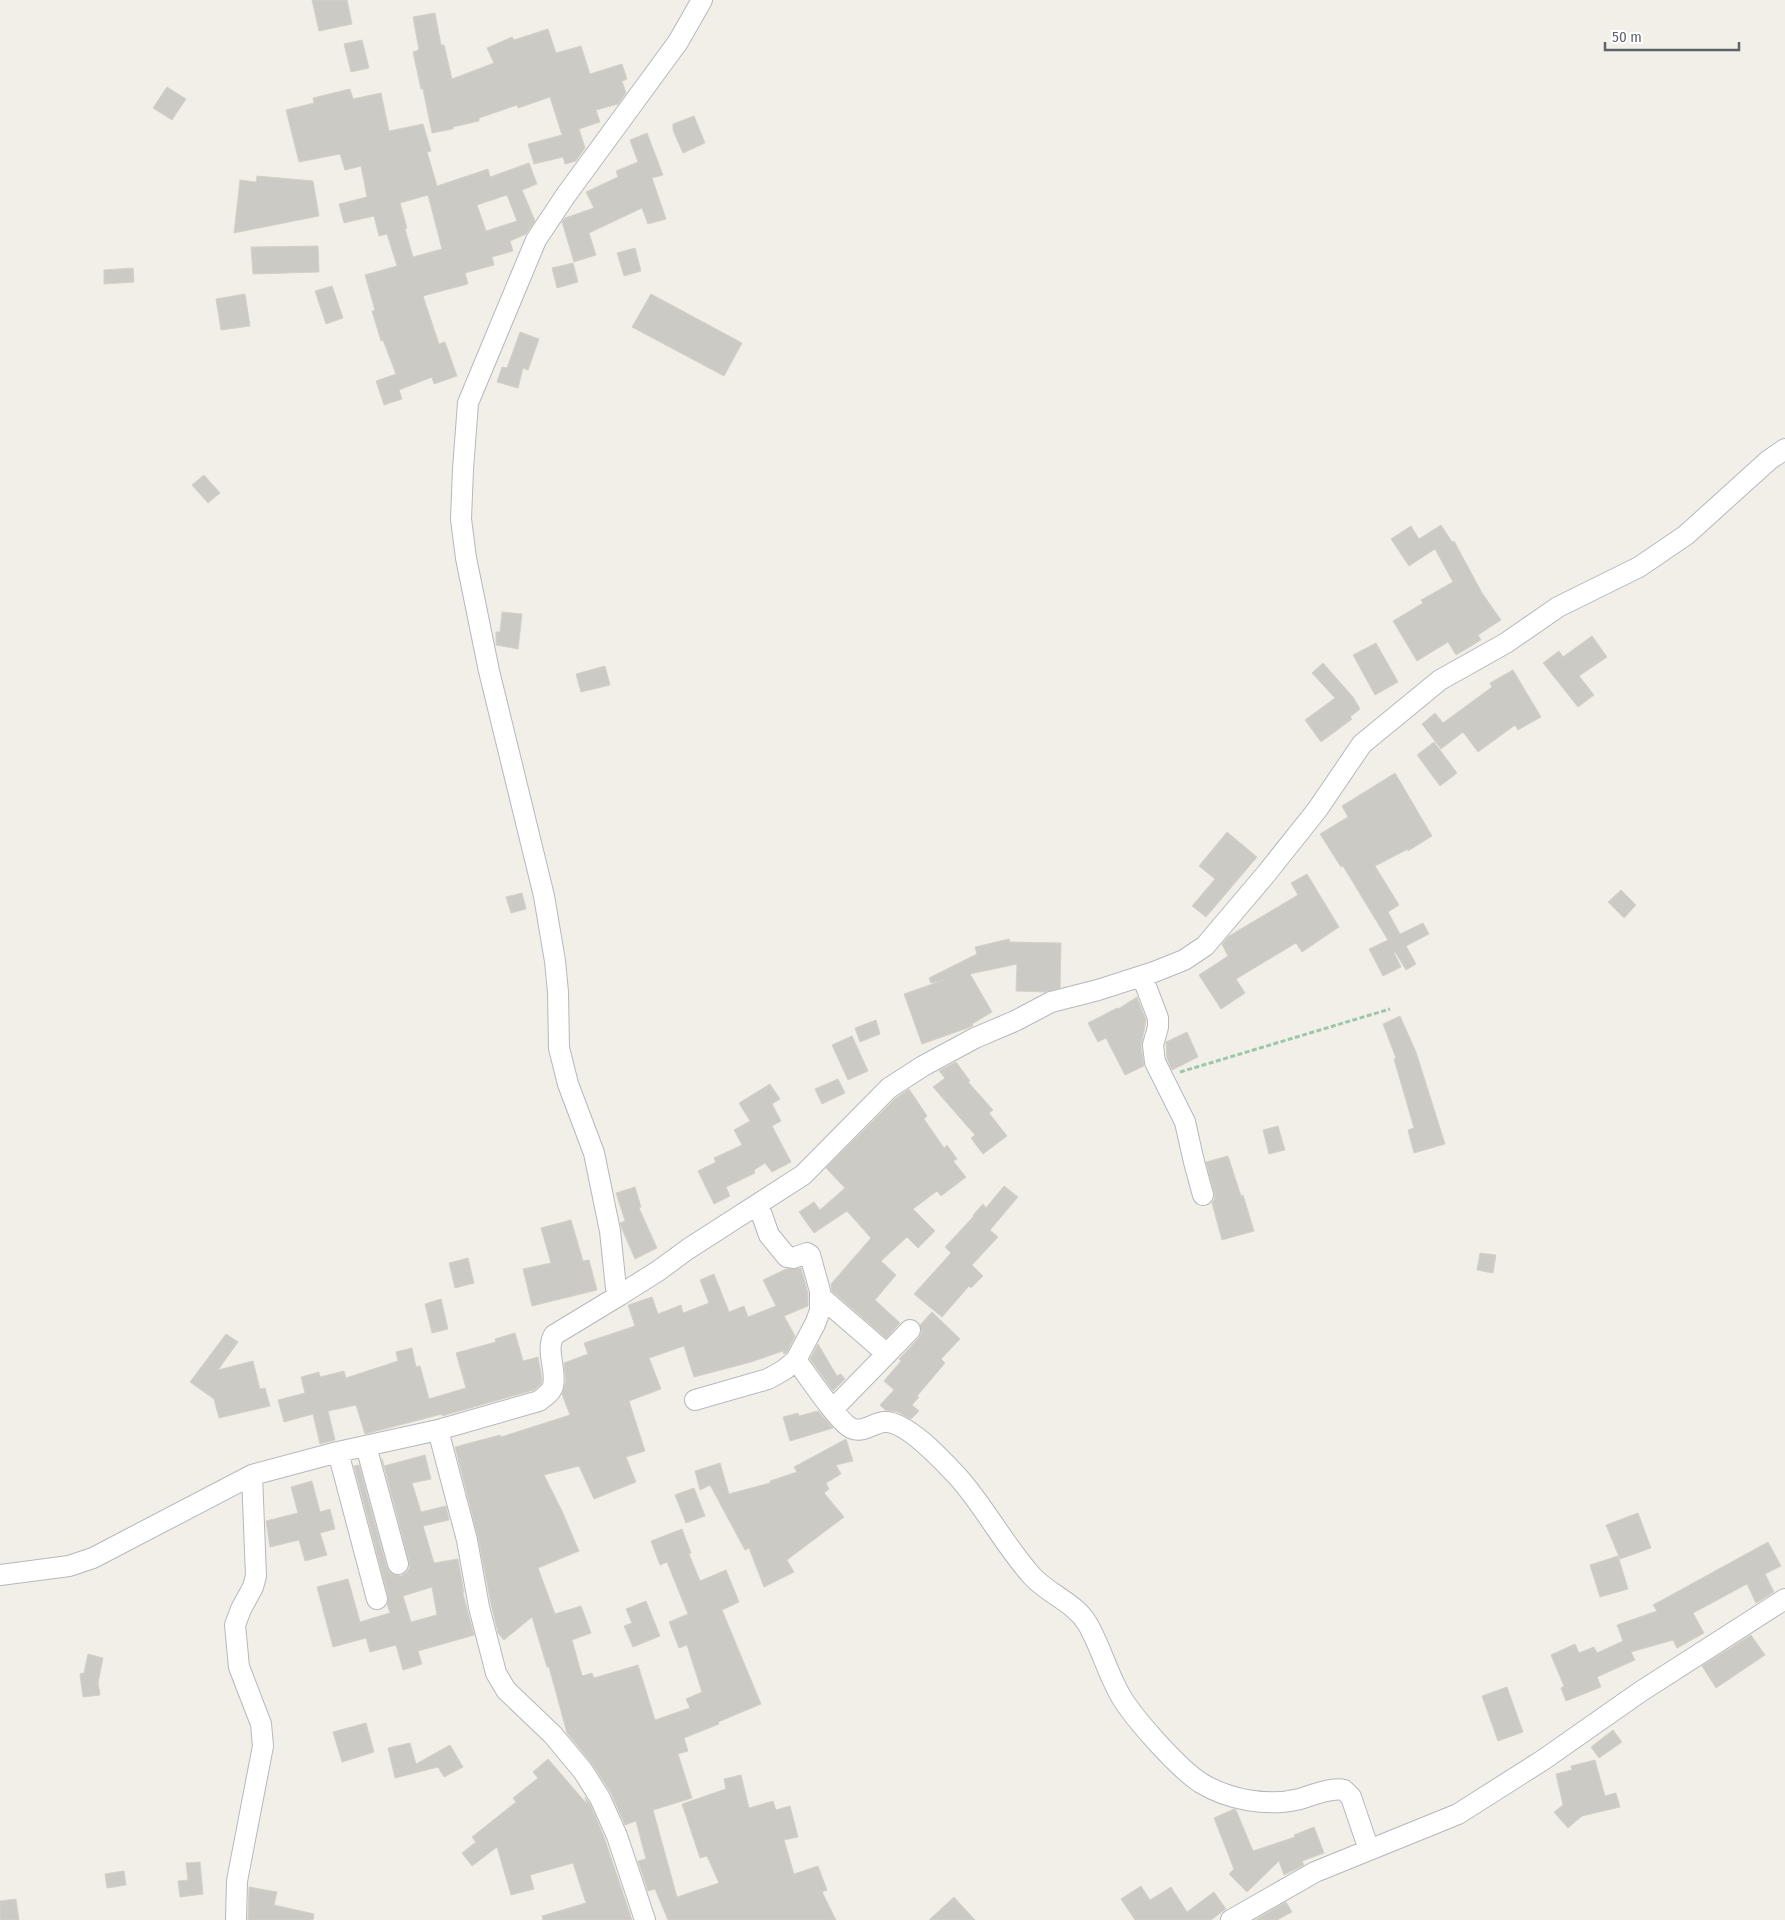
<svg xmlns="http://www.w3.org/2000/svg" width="1785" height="1920" font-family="'Fira Sans Condensed',sans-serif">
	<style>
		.building { fill: #cccac5; stroke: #d6d1c6; fill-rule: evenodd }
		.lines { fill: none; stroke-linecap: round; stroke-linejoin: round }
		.street-casing { stroke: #b5b8bc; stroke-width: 22 }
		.path { stroke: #9cc7a9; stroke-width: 3; stroke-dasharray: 5 2.5; stroke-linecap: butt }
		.street { stroke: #fff; stroke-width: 20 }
	</style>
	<rect width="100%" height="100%" fill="#f1efe8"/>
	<path class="building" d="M312,0H347L352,24L319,31Z
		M435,13L441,45H444L452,79L494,63L487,48L512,37L514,40L548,29L556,53L581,46L590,74L622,64L627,79L622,81L626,93L618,104L596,110L600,122L579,129L585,148L576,161L565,164L563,157L534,164L528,144L562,135L550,97L518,108L517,105L479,118V121L453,127V129L432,133L423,89H421L413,52L419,50L413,17Z
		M362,40L369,68L351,72L344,44Z
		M167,87L186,99L172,120L153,108Z
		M350,89L353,99L381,93L389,131L423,124L431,151L427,152L437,186L488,169L490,177L529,163L537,184L522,190L535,221L526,234L510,241L513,251L492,257L494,265L465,273L468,284L423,296L439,344L445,342L457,376L434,384L432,377L399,390L402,399L384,405L376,381L396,374L383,340L381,341L372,311L375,310L365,275L397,266L387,234L379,236L374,216L344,223L339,204L367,197L361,166L345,170L340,154L299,162L286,110L314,103L313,98ZM428,195L442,249L413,257L405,229L407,228L400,203ZM507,195L517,221L486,231L477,205Z
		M694,116L705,143L683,153L673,130V124Z
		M647,133L663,175L652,178L666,219L648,224L642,208L589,233L596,255L574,262L562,222L565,218L594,208L586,192L618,177L616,171L638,162L630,140Z
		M257,176L313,181L319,216L234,233L240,180L256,182Z
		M318,246L319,272L253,274L251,247Z
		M635,248L641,271L624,276L617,253Z
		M573,263L578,282L557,288L552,268Z
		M133,268L134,282L104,284V270Z
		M332,286L343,318L326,324L315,291Z
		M245,294L250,326L221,330L216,299Z
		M651,294L742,343L724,376L632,327Z
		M520,332L539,339L528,370L523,368L518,388L497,382L502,367L507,368Z
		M204,475L220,493L208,503L192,485Z
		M1441,525L1452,542L1454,541L1482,593L1501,620L1478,635L1481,640L1456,655L1448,642L1417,661L1393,621L1423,603L1421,600L1453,582L1435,549L1409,566L1391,539L1411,526L1419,539Z
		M502,612L522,614L518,649L496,645V632H500Z
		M1592,636L1607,657L1579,676L1594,695L1578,707L1543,663L1559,651L1563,657Z
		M1376,643L1398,682L1375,695L1353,655Z
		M1323,663L1353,697L1360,709L1350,717L1352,719L1321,742L1305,720L1335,698L1312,673Z
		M605,666L610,685L581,692L576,674Z
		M1513,670L1541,717L1518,730L1515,725L1478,752L1463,732L1441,749L1422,724L1435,713L1443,723L1492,687L1490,683Z
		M1434,742L1457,773L1440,786L1417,755Z
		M1395,773L1432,836L1408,851V849L1375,866L1399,905L1388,912L1400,934L1423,923L1429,934L1406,946L1416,964L1406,970L1395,952L1394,953L1401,967L1383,976L1369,949L1388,940L1343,866L1341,867L1320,834L1348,817L1342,806Z
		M1227,832L1257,857L1206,917L1192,906L1215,879L1199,866Z
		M1307,874L1339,927L1302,952L1296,943L1236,979L1245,993L1221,1009L1199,975L1228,956L1222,944L1229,936L1298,895L1291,883Z
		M1621,890L1636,905L1624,918L1608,902Z
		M522,893L526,909L511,913L506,897Z
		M1009,939L1010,942L1061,943L1060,988L1045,992L1016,991L1017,964L970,974L992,1012L972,1024L973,1026L922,1044L904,994L944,980L931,983L929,978L977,954L975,947Z
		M1137,997L1146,1020L1141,1046L1144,1066L1125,1075L1106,1038L1098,1042L1088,1023L1117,1008L1118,1009Z
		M1400,1016L1416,1052L1445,1144L1414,1153L1408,1130L1414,1128L1394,1059L1396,1058L1383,1024Z
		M876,1020L880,1034L860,1042L855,1028Z
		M1187,1032L1198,1057L1172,1070L1167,1059L1166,1042Z
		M852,1036L868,1071L848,1080L832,1045Z
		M956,1062L970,1081L968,1082L993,1110L989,1113L1007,1136L983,1154L971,1138L975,1135L933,1087L945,1078L939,1071Z
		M838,1079L845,1093L822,1104L815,1089Z
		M770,1084L780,1099L772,1104L781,1121L772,1126L791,1162L772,1172L765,1163L754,1170L755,1173L726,1187L730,1196L714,1204L698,1171L716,1162L714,1158L742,1145L734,1130L750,1121L739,1103Z
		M909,1089L927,1116L924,1119L944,1148L947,1145L957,1159L953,1161L966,1177L941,1196L937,1191L913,1209L935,1231L918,1248L907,1237L881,1261L896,1275L875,1300L900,1323L886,1338L832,1291L831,1284L871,1238L847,1211L814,1233L799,1212L814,1202L820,1210L845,1188L826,1168L896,1098Z
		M1278,1126L1285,1150L1269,1154L1263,1130Z
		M1228,1156L1241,1196L1243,1195L1254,1231L1222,1240L1212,1203L1215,1198L1214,1192L1206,1162Z
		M1004,1186L1018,1197L990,1230L998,1237L972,1265L983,1276L971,1288L969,1286L942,1317L914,1294L951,1253L945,1247L974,1216L973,1215L983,1204L986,1208Z
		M635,1187L641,1207L639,1208L657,1248L635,1259L622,1229L620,1223L625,1221L616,1193Z
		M571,1220L583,1261L589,1260L597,1290L532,1306L523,1269L551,1263L541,1228Z
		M1480,1253L1496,1255L1493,1273L1477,1270Z
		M468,1258L474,1283L455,1288L449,1263Z
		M801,1268L808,1293V1306L784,1316L795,1336L787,1352L784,1354L783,1351L751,1362L694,1377L684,1346L649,1358L661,1389L629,1401L645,1451L626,1457L636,1482L594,1499L579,1466L544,1475L562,1511L579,1551L538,1568L555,1614L581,1606L591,1633L572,1640L582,1676L592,1673L594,1678L638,1665L655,1720L690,1708L686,1699L702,1692L687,1645L679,1648L669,1622L688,1614L667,1562L660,1565L651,1541L682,1529L691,1553L689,1554L700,1581L726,1570L739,1602L722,1610L761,1704L718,1722L719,1724L684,1738L688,1751L678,1754L692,1798L653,1810L677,1897L719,1883L707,1856L700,1858L682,1804L726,1789L724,1779L741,1775L749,1808L773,1801L776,1810L790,1806L798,1837L784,1840L794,1874L818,1866L827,1890L822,1892L836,1920H668L655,1889L648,1891L638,1861L646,1859L636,1821L625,1825L611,1793L593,1765L567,1733L549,1667H547L532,1617L504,1640L498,1633L491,1604L478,1537L455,1447L500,1435L501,1437L570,1415L562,1394L566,1381L564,1363L588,1354L584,1343L635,1326L628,1305L652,1297L658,1314L681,1305L683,1313L709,1303L700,1280L714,1274L729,1312L744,1306L748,1317L776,1306L763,1280L786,1269Z
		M441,1299L448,1329L432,1333L425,1304Z
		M932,1312L960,1339L941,1359L945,1363L917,1396L919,1397L912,1405L919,1411L911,1419L898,1412L885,1410L880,1405L894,1390L884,1381L901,1361L899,1359L919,1338L922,1332L920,1325Z
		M515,1333L523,1361L538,1357L542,1379L541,1384L534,1390L442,1416V1414L365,1434L356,1405L328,1411L335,1440L320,1444L313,1414L284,1422L278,1400L305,1393L301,1377L319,1372L320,1377L344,1371L346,1378L398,1361L396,1352L412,1348L416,1367L420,1366L429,1399L466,1388L456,1353L496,1342L495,1339Z
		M226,1334L238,1342L218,1370L253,1361L260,1389L265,1388L270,1406L219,1418L214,1399L190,1382Z
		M818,1344L837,1376L841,1374L845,1379L833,1391L810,1359Z
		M818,1411L833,1428L790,1441L783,1417L798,1413L799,1416Z
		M846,1439L853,1461L836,1465L841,1474L826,1483L829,1489L824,1493L844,1517L787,1560L794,1572L764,1587L749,1548L745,1550L710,1485L700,1490L695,1471L720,1463L729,1494L770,1483V1481L797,1472L794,1467Z
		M425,1455L431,1479L412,1483L421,1512L446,1506L449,1520L423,1526L434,1563L458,1559L464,1593L462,1590L474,1635L418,1651L422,1664L403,1670L396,1645L370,1652L366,1638L333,1647L317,1587L348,1579L360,1622L390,1613L387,1604L388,1596L354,1466L359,1465L387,1568L390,1573L401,1576L407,1572L410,1567L409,1561L382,1459L384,1466ZM432,1587L437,1615L411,1622L403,1596Z
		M312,1481L320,1512L330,1509L335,1529L320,1533L327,1555L305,1561L299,1540L270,1547L266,1521L298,1513L291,1487Z
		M694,1488L705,1516L686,1523L675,1495Z
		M1638,1513L1651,1548L1620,1559L1606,1525Z
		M1768,1542L1781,1566L1765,1574L1774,1592L1756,1603L1747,1584L1693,1613L1704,1633L1677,1648L1673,1640L1631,1652L1635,1660L1597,1677L1601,1687L1566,1701L1561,1688L1564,1686L1551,1655L1575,1644L1579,1653L1594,1647L1597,1653L1623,1641L1617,1625L1657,1611L1653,1605Z
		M1618,1556L1628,1589L1600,1597L1590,1565Z
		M646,1601L660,1636L633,1647L624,1626L632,1623L626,1609Z
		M1751,1635L1765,1655L1716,1688L1702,1666Z
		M88,1654L103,1658L98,1683L100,1695L83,1697L80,1674L84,1673Z
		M1507,1687L1523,1732L1498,1741L1482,1696Z
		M366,1723L374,1752L342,1762L333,1732Z
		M1613,1730L1622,1742L1599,1758L1591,1747Z
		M410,1743L416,1764L450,1745L463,1767L444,1777L438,1767L395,1778L388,1748Z
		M548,1759L587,1804L585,1797L590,1804L604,1837L632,1920H543L542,1916L586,1903L573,1863L530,1875L534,1889L511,1895L497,1847L472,1866L462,1853L476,1842L472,1837L516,1802L513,1798L538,1778L533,1772Z
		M1595,1760L1605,1796L1616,1793L1620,1807L1582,1816L1568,1828L1554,1812L1563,1805L1556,1774L1572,1770L1571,1766Z
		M1234,1809L1236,1810L1253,1851L1295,1837L1294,1835L1314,1827L1324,1853L1302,1861L1304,1865L1284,1875L1279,1861L1247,1892L1229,1874L1234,1869L1214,1818Z
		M200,1862L203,1894L180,1897L178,1881L188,1880L186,1863Z
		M124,1871L126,1885L107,1888L105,1874Z
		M1141,1886L1150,1900L1171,1887L1187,1912L1214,1892L1226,1909L1211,1920H1135L1121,1899Z
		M249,1887L277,1892L274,1905L314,1914L313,1920H248Z
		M954,1897L975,1920H929Z
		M16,1899L19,1920H0V1901Z
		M1286,1902L1292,1912L1277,1920H1255Z"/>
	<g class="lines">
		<g class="street-casing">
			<path id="street" d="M702,0L678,42L566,195L536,240L468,403L463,469L461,519L466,558L489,671L544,896L555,961L558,992L559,1048L568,1084L594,1153L610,1231L616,1288L620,1295L658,1271L688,1249L803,1175L889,1088L923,1066L975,1038L1015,1021L1051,1002L1098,990L1154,972L1184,960L1205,946L1266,874L1317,810L1362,744L1440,680L1506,643L1558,607L1639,567L1686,535L1769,460L1785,449
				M1142,976L1158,1018V1027L1153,1045L1155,1062L1185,1122L1194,1162L1203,1195
				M821,1297L887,1354
				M796,1360C806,1373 839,1423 851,1428C862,1434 873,1423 884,1422C906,1420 944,1462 959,1478C986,1509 1005,1546 1032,1576C1048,1594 1074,1602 1087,1623C1099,1643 1106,1668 1117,1689C1128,1713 1178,1768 1201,1783C1229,1800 1268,1807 1300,1799C1313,1795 1331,1787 1344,1790L1351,1797L1369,1850
				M695,1400L768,1379L784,1370L796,1360L815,1324L820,1311V1291L810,1255L807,1253L793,1258L787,1257L769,1235L758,1204
				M833,1409L910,1330
				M438,1430L467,1540L479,1607L496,1673L506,1690L553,1735L583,1771L600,1798L617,1836L645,1920
				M366,1446L398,1564
				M338,1452L377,1599
				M0,1575L69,1566L93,1558L252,1475
				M236,1920L237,1881L263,1746L261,1724L239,1667L235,1625L241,1609L253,1587L256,1576L252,1475L338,1452L438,1430L539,1401C544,1397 551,1393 553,1386C557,1370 545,1350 554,1335L620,1295
				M1231,1920L1315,1872L1458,1814L1543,1760L1640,1692L1785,1599"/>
		</g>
		<path class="path" d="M1180,1072L1390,1009"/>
		<use href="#street" class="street"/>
	</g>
	<path d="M1605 42v8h134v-8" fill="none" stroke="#5f6368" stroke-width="2.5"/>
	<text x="1612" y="42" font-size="15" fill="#5f6368" stroke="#ffffff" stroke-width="4" paint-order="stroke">50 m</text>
</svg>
